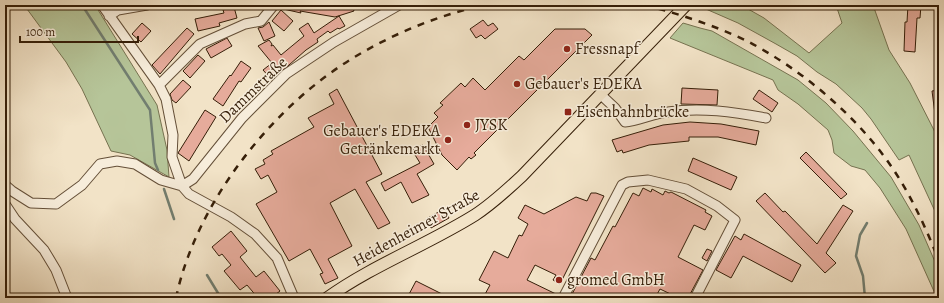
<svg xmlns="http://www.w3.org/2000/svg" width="944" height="303" font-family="Alegreya,serif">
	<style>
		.green { fill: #b6c599; stroke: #767250 }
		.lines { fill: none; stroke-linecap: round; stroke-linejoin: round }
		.stream { stroke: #727e70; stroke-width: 2.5 }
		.building { fill: #e6ab9b; stroke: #351e08 }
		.minor-casing { stroke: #644f38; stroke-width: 11 }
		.major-casing { stroke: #351e08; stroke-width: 13 }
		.minor { stroke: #f7eddb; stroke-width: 9 }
		.major { stroke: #f2e3c7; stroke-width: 11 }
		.rail { stroke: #351e08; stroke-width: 2.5; stroke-dasharray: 7 7; stroke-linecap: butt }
		.poi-dot { fill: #8f2418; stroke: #f7eddb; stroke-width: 1.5 }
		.labels { text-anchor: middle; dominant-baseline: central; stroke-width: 3; stroke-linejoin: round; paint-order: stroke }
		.poi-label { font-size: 16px; fill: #351e08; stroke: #f7eddb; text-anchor: start }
		.street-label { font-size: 16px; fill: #351e08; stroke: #f7eddb }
	</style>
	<rect width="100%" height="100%" fill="#f2e3c7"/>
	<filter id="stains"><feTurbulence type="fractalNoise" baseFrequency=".005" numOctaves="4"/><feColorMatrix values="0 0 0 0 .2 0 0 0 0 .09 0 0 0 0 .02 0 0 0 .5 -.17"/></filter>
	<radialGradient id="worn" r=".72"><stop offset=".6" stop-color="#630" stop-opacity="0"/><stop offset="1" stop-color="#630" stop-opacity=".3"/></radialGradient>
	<path class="green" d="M30,5H95L157,105L167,150L169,177L130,155L111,151L82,89L66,62L27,9Z
		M700,5H741L764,18L809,53L842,23L836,5H873L889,50L910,83L937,136L939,135V220L909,155L899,160L871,119L862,108L836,84L817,72L797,56L776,44L738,23L699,6Z
		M683,23L700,28L712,31L798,80L826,103L853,131L891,177L919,225L939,271V298H937L906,229L880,188L865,170L851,166L834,153L832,140L828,130L798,104L778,90L773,80L670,38Z"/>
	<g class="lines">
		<path class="stream" d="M82,5L150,110L155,163L158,170
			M937,157L939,155
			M164,189L174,219
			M207,275L221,298
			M865,298L863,276L856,256L860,235L867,223"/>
	</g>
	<path class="building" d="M280,5H352L354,11L335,17L300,11L301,13L279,8Z
		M908,5H921L920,18H917L915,52L904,51L905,22H907Z
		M234,7L237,18L219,23L220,26L198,31L195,19L224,13L223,10Z
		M281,10L293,21L284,31L272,21Z
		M339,16L345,26L339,29L338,28L330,33L328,31L317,39L318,42L306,50L272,80L263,70L272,63L258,46L269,40L272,44L271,46L273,45L281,55L304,36L299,29L308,23L314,33Z
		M483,20L488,26L493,23L498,29L485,39L481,35L476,38L470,29Z
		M269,22L275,36L264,41L258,28L263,27Z
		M142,23L151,31L141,42L132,34Z
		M187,28L194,34L160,74L152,65Z
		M555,29H585L592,35L474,153L476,155L471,159L469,157L457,170L442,155L428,127L438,117L434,113L443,105L440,103L461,83L465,87L473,78L485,90L519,56L524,60Z
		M227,38L232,46L211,58L206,49Z
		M198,55L205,61L190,78L183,71Z
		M241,61L251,68L241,82L239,81L223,106L213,99L230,75L231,76Z
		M183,80L191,87L176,103L172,100L170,94Z
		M682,88L718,90L717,105L681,104Z
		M337,89L382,174L366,182L390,223L378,229L355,189L330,203L352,246L328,259L338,278L325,284L320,274L323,273L310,249L289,261L256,204L277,192L268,175L261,179L255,169L265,164L263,160L273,154L271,151L314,127L308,118L334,104L329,94Z
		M759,90L778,103L772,112L753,99Z
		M939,90V114H935L932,91Z
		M205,110L216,117L189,161L178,153Z
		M690,122L721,124L759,131L756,145L718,137H689V141L649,145L623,153L622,150L617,152L612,140L663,125Z
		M423,145L434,164L417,174L429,195L412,203L401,182L385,191L381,183L420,163L412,150Z
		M806,152L847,194L841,199L800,158Z
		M693,158L737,177L731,190L688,171Z
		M643,188L651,192L652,189L663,195L665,191L669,193L671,192L706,210L705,212L712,216L705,230L694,225L678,257L703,270L688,298H679L660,289L655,298H570L591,258L595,260L613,226L615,227L633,193L639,196Z
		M591,193H596L604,196L560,284L553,280L556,275L535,265L527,280L558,295L557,298H483L490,285L479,280L494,251L508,258L519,235L522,236L528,224L518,218L525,205L544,214L576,197L587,201Z
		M765,193L783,212L785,211L817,244L843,205L853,211L826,253L836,263L825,273L756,201Z
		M444,209L449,218L431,228L426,219Z
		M231,231L247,251L240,257L256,277L264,271L280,291L271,298H258L247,285L240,290L224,271L231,265L222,254L219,256L212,247Z
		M744,234L801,265L792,282L743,256L731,278L716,270L735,236L741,240Z
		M707,249L712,251L707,261L702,258Z
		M416,281L450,298H407Z"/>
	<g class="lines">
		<g class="minor-casing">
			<path id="minor" d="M102,5L159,85L166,99L173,135L172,157L182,186L189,194L231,217L255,234L277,258L294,298
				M109,16L118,10L147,5
				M159,85L200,44L245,24L261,21L274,5
				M600,94L615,108L625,122C638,121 654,113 668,112C701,107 734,112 766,118
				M5,185L12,191L31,203L56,204L82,185L100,164L117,161L135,164L161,180L182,186
				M182,186L193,179L242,118L286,74L334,42L399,5
				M5,204L15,219L44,250L56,270L67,298
				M563,298L622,185L628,182L648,180L686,189L717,206L735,220L695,298"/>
		</g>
		<g class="major-casing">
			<path id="major" d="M327,298C373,265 427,245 475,215C492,204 507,190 522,176L686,5"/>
		</g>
		<use href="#minor" class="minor"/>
		<use href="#major" class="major"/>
		<path class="rail" d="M645,5C679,14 713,25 745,40C800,68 856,115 891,166C911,195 926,228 939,261
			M176,298C196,202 274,104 358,55C397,32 440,15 484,5"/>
	</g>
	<g class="poi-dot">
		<circle cx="567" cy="49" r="4"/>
		<circle cx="517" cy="84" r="4"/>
		<rect x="564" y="108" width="8" height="8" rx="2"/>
		<circle cx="467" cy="125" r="4"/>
		<circle cx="448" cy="140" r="4"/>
		<circle cx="559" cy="280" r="4"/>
	</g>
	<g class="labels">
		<g class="poi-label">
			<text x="575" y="49">Fressnapf</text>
			<text x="525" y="84">Gebauer's EDEKA</text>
			<text x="576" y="112">Eisenbahnbrücke</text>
			<text x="475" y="125">JYSK</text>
			<text x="440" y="131" text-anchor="end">Gebauer's EDEKA<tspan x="440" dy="18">Getränkemarkt</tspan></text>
			<text x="567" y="280">gromed GmbH</text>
		</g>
		<g class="street-label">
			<text transform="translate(253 90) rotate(-44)">Dammstraße</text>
			<text transform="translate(416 228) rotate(-29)">Heidenheimer Straße</text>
		</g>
	</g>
	<rect width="944" height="303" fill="none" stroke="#f2e3c7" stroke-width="20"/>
	<rect x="6" y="6" width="932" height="291" fill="none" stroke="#351e08" stroke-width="2"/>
	<rect x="10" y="10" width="924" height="283" fill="none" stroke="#351e08"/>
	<path d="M20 36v6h118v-6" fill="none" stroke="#351e08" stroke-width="2"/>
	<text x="26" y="36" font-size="12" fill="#351e08" stroke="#f7eddb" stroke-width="3" paint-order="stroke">100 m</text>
	<rect width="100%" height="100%" filter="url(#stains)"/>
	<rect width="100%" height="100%" fill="url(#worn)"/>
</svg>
